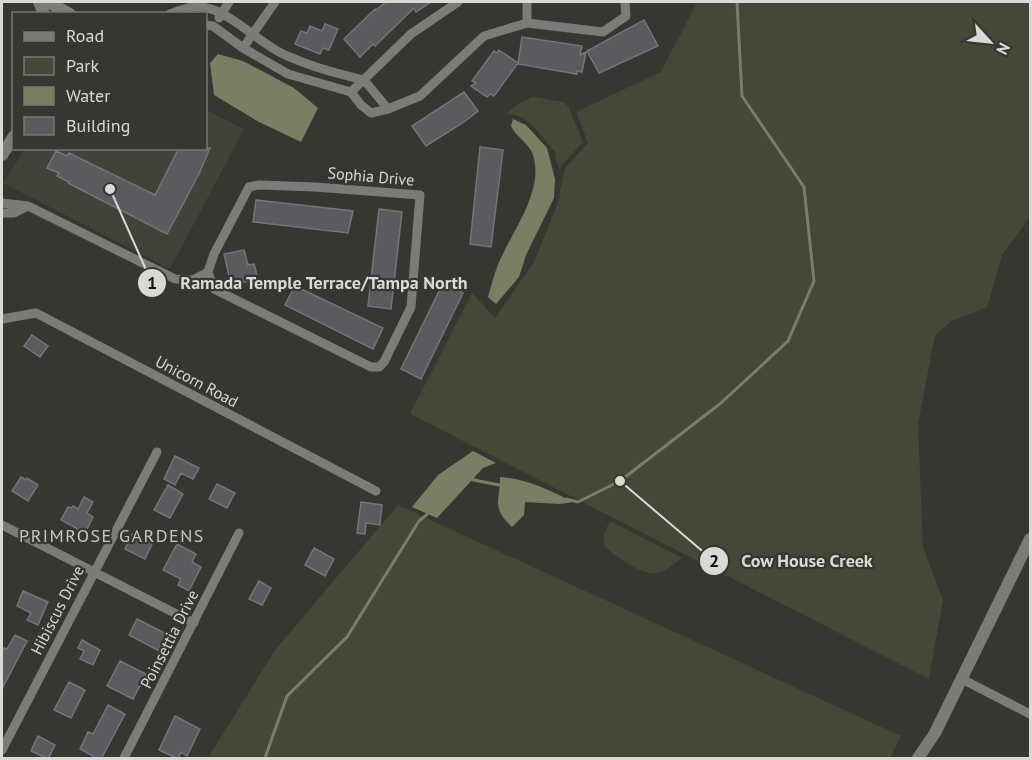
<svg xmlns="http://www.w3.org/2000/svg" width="1032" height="760" font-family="'PT Sans',sans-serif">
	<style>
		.built { fill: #414338 }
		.green { fill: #454836 }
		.water { fill: #797f63 }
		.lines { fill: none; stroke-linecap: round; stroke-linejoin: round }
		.stream { stroke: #797f63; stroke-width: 3 }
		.building { fill: #5d5a5f; stroke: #767379; stroke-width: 1.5 }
		.minor { stroke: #7b7c79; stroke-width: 9 }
		.tertiary { stroke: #7b7c79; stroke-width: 12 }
		.labels { text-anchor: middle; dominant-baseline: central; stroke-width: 4.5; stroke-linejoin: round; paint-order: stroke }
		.street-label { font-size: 16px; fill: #d9dad6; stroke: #363731 }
		.neighbourhood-label { font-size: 18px; letter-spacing: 1.5px; fill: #c5c7c0; stroke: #363731 }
		.leader { fill: none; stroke: #d9dad6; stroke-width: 2 }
		.callout-dot { fill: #d9dad6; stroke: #363731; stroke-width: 2 }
		.mark-label { font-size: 18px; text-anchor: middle; font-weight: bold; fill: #111 }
		.callout-label { font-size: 18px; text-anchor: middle; font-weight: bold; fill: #d9dad6; stroke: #363731; stroke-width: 4.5; stroke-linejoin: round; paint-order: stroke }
	</style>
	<rect width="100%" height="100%" fill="#363731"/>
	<path class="built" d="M206,110L244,129L170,269L3,183L25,149L206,148Z"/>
	<path class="green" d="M697,2H1030V217L1002,255L987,307L952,321L935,335L918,424L923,547L943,600L929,679L410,414L472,293L495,318L534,262L557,205L565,168L588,143L576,112L661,72Z
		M533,97L563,102L568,106L583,142L561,166L560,170L555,158L556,152C540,138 531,114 506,114L520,103Z
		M398,505L901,736L890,758H208L275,650Z
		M610,521L682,558C675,563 666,571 658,573C644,577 612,555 604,545V533Z"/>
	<path class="water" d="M218,54L243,61L294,88L318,108L301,142L259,122L214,95L210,63Z
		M513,119L526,125L547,148L555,179L554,198L526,255L519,277L496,304L488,297C492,284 495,270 501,258C515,227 544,189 533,155C530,144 516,137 511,126Z
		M473,451L496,463L483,468L437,518L412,507L438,475Z
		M500,477C527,479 549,490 573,502L560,504L525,502L524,515L512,527C491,507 500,502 500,477Z"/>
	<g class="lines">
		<path class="stream" d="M469,479L504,486
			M566,499L578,502L620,481L721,403L788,341L814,281L804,187L742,96L737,2
			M265,758L287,696L347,637L419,521L430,512"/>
	</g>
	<path class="building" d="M386,2H431L416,12L414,8L375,46L373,44L360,57L344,39L375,9L376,10Z
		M644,20L658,46L599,73L587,51Z
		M325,24L338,29L329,50L323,48L320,54L295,44L301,31L307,33L310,26L322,31Z
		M522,37L582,46L580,55L586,52L582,72L577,71V74L518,64Z
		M499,50L518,63L494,96L490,94L487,97L471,86L476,83L472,81L494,51L497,53Z
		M464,92L478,111L464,122L426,146L412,126Z
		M480,147L503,150L491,247L470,244Z
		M179,148H210L199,174L167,234L68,183L69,182L57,176L59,173L47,168L56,151L67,156L69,153L155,195Z
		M256,200L353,211L348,233L253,222Z
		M379,209L402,212L391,309L368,306Z
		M244,250L248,265L254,264L258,279L231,285L224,254Z
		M444,281L463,293L421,379L401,369Z
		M295,286L383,328L373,349L285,305Z
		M32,335L48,346L40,357L24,346Z
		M175,456L199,468L193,479L181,473L175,485L164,479Z
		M21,477L26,480L27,478L38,485L28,501L12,491Z
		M217,484L235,493L227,508L209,499Z
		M168,485L183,494L170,518L154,510Z
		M84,497L93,502L87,513L93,517L85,533L61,520L68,507L71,508L73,506L78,509Z
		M361,502L382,505L380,525L366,523L365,534L357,533Z
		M132,534L152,544L145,559L125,549Z
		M177,544L196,554L192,562L201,567L189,591L178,585L181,579L163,570Z
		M314,548L334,559L325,576L305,565Z
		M259,581L271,588L262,605L249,599Z
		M23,591L48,602L38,625L27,620L31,613L17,606Z
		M137,619L169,635L161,652L129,635Z
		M15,635L27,641L2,689V654L4,648L7,649Z
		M82,640L100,650L93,665L80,659L84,651L78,648Z
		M120,661L146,674L133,699L107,686Z
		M69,682L85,690L71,718L54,710Z
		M108,705L125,714L101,759H98L80,749L88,732L93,734Z
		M175,716L200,729L187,756L181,752L178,759L159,750Z
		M38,736L55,745L48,759L31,751Z"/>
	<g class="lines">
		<path class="minor" d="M170,14C181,10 190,6 202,7C228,10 257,41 281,53C308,66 335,73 364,80
			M219,18L229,2
			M527,23V2
			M206,25L213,26L243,48L288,74L351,92L361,105L371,113L388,109L420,96L484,36L527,23L603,32L626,16L625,2
			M243,48L275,2
			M364,80L388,109
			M351,92L411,34L458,2
			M2,203L28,206L175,279L193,280L208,272L214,289L371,367H379L384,362L411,307L420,195L315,187L259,185L249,187L214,254L208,272
			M2,213H14L26,207
			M2,319L36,313L376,491
			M2,525L194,623
			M962,679L1030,714
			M2,750L157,452
			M124,758L239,533"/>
		<path class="tertiary" d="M39,2L44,14
			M48,2L70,14
			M2,155L14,136
			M918,758L935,733L1030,539"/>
	</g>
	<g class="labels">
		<g class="street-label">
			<text transform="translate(371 176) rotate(5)">Sophia Drive</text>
			<text transform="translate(197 381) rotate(28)">Unicorn Road</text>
			<text transform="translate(57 610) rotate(-63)">Hibiscus Drive</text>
			<text transform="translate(169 639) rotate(-63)">Poinsettia Drive</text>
		</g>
		<g class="neighbourhood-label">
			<text x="112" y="535">PRIMROSE GARDENS</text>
		</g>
	</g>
	<path class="leader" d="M110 189L152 283M620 481L714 561"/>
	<g class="callout-dot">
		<circle cx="110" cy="189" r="6"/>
		<circle cx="620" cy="481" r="6"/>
		<circle cx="152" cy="283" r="15"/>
		<circle cx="714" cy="561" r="15"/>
	</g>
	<g class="mark-label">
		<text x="152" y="289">1</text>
		<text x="714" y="567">2</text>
	</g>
	<g class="callout-label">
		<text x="324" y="289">Ramada Temple Terrace/Tampa North</text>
		<text x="807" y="567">Cow House Creek</text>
	</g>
	<rect width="1032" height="760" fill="none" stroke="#d9dad6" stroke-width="6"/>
	<rect x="12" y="12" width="195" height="138" fill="#363731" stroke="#777873" stroke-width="1.5"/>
	<rect x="24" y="32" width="30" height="9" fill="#7b7c79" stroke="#777873" stroke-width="1.5"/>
	<text x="66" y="42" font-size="18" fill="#d9dad6">Road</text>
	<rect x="24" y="57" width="30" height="18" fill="#454836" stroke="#777873" stroke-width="1.5"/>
	<text x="66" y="72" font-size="18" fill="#d9dad6">Park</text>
	<rect x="24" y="87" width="30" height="18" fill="#797f63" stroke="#777873" stroke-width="1.5"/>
	<text x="66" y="102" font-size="18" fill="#d9dad6">Water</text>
	<rect x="24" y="117" width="30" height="18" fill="#5d5a5f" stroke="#777873" stroke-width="1.5"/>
	<text x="66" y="132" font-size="18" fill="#d9dad6">Building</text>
	<g transform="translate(990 42) rotate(117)" stroke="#363731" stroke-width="4.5" paint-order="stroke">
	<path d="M0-4.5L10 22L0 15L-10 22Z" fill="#d9dad6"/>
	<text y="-9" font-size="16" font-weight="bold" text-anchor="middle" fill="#d9dad6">N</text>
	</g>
</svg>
